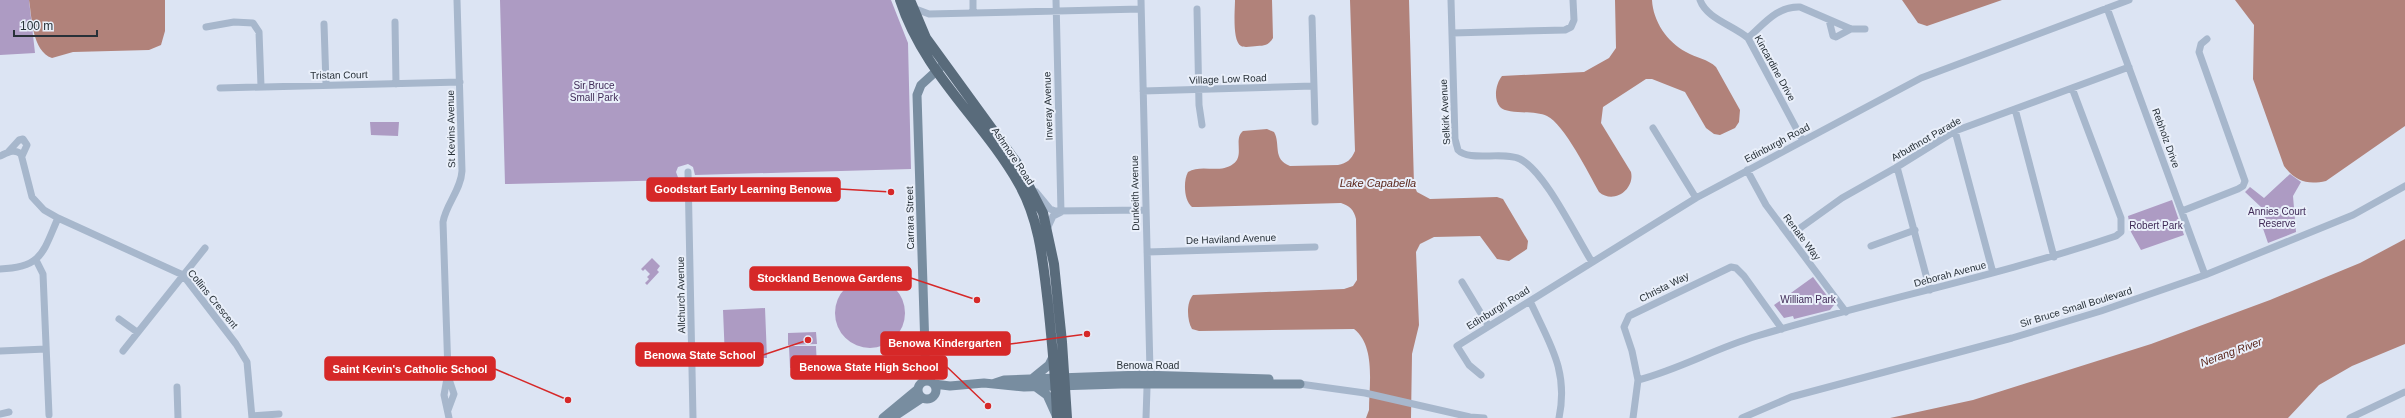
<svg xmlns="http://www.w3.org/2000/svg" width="2405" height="418" font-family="Helvetica,sans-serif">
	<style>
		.green { fill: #ad9bc3 }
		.water { fill: #b1827a }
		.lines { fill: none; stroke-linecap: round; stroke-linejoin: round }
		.street { stroke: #a7b7cc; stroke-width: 7 }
		.secondary { stroke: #788da0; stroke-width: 9 }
		.primary { stroke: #596b7b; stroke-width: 10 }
		.labels { text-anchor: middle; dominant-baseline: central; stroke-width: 4; stroke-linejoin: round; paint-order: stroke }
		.street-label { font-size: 10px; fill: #283138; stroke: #e9effa }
		.park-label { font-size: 10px; fill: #402b57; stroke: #e9effa }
		.water-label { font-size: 11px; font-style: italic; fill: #5b271c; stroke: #e9effa }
		.leader { fill: none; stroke: #d62828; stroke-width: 1.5 }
		.callout-dot { fill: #d62828; stroke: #e9effa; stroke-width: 1.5 }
		.callout { fill: #d62828; stroke: #d62828; stroke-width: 1.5 }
		.callout-label { font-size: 11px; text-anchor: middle; font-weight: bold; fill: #fff }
	</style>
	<rect width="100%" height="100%" fill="#dce4f3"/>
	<path class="green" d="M0,0H29L35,53L0,55Z
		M500,0H891L908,43L911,169L695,175L693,167L688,164L678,167L676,172L679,180L505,184Z
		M370,122H399L398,136L371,135Z
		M2290,174L2301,182L2293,196L2296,232L2268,243L2259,217L2262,208L2245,192L2250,187L2264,198Z
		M2172,200L2184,235L2141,250L2131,232L2128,216Z
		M652,258L660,266L657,270L659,272L647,285L645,283L649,279L647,277L650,274L645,269L643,271L641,269Z
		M1813,277L1834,305L1830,310L1794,319L1793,316L1784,318L1774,305Z
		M835 313a35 35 0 1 1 70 0a35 35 0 1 1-70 0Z
		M765,308L767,358L725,359L723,310Z
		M816,332L817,344L788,345V333Z
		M793,346H816L817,368H790L789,347Z"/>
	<path class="water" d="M29,0H165V31L161,45L149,50L73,52L52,58C32,51 32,18 29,0Z
		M1235,0H1272L1273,38C1269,45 1265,46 1257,46C1253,46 1245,48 1241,46C1232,41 1235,10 1235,0Z
		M1350,0H1409L1414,185L1417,192L1430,199L1497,197L1503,199L1528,241L1527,249L1509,261L1497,259L1480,236L1434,237L1420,244L1416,252L1419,325L1412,354L1411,418H1366L1369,410C1369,386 1376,346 1354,329L1199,331L1192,329C1187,320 1186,303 1193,295L1344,289L1353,286L1357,280L1356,219C1354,210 1350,206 1341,203L1198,207H1192C1184,201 1183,181 1188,172C1201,164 1220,174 1233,164C1245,156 1233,139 1243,131L1267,129L1274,132C1281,144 1272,159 1290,166L1338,165C1347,163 1351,160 1355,151Z
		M1615,0H1652C1653,21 1667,42 1686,52C1696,58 1708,59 1716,67L1740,110L1739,122L1735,128L1720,135L1714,134L1706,128L1685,92L1652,79H1646L1603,107L1601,123L1631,172C1635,189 1614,205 1599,192C1589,174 1564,124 1547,116C1535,110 1507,115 1500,107C1493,99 1496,83 1502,76L1584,72L1609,58L1616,48Z
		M1902,0H2002L1927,26L1918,23Z
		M2235,0H2405V126L2326,181C2308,185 2296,182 2284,166L2253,79L2254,25Z
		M2405,239V344L2352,366L2319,385L2288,418H1890L1973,400L2151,344L2270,300L2360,263Z"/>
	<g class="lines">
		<path class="street" d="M973,0V12
			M1056,0L1061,212
			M1141,0L1150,371L1147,388L1146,418
			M1451,0L1455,139L1458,150C1469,162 1502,151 1520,159C1545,171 1576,237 1592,262
			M1700,0C1707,19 1733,25 1748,38L1803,141
			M913,8L929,14L1141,9
			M2107,8L2205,275
			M1197,9L1199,105L1202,125
			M1312,18L1315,122
			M1829,20L1833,36L1836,37L1851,29
			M395,22L396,84
			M324,24L326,84
			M206,27L234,22L253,23L259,32L261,86
			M1452,33L1565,30L1571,27L1574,20L1573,0
			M1748,38C1764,24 1777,6 1800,7L1851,29H1865
			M220,88L460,82
			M1143,91L1313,86
			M2015,109L2054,257
			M1653,128L1696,198
			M1955,131L1993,273
			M9,151L19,140L23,139L27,145L22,156
			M0,156C7,153 14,148 21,154L32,197L44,210L58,218
			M1897,167L1930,290
			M1747,170L1766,205L1846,312
			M688,172L693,418
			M1036,192L1050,209L1055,211L1146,210
			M2182,211L2238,189L2243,186L2245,181L2199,52L2201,44L2207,39
			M1047,229L1053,216L1061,212
			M1789,236L1842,198L1897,167L1955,131L2129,67
			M1871,246L1915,230
			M1147,252L1315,247
			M36,260L43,274L49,415
			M0,269C42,268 43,252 58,218L183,275L236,344L247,362L252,418
			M1462,282L1488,325
			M1530,301C1549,343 1569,370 1559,418
			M119,319L137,332
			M0,351L46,349
			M123,351L205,248
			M1481,375L1469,365L1457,346L1696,198L1921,78L2129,0
			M1638,380C1680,369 1716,348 1757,336C1876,300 1998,276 2116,236L2121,232V218L2072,88
			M1300,384L1365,393L1470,417L1484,418
			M177,387L178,418
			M448,410L454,394L448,376
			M0,414L9,412
			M252,416L279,414
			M449,418L444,395L448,373L443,222C446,204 461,190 462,171L457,0
			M1633,418L1638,380L1632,351L1624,327L1629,316L1731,267L1736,268L1744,276L1782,329
			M1742,418L1791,397L2012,338L2101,311L2205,275L2353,215L2405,186
			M2350,418L2405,392"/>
		<path class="secondary" d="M1033,378L1049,365L1054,355
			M926,381L917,95L921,85L944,64
			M918 390a9 9 0 1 1 18 0a9 9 0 1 1-18 0Z
			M995,383L1004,380L1142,375L1269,379
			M934,384L950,386L984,383L1024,387L1121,384H1300
			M1036,387L1047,395L1056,415
			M883,418L918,389
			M892,418L922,398"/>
		<path class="primary" d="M900,0C924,74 982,119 1019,184C1040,221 1043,263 1048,304C1052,342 1056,380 1057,418
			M910,0L926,38L1017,163L1043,213L1054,264L1062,342L1067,418"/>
	</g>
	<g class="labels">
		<g class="street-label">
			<text transform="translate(1775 68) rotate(61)">Kincardine Drive</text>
			<text transform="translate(339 75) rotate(-1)">Tristan Court</text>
			<text transform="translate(1228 79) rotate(-2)">Village Low Road</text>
			<text transform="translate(1048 106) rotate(-92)">Inveray Avenue</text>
			<text transform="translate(1445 112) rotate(-93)">Selkirk Avenue</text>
			<text transform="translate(451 129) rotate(-91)">St Kevins Avenue</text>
			<text transform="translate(2166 138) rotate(70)">Rebholz Drive</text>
			<text transform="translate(1926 139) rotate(-30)">Arbuthnot Parade</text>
			<text transform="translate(1777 143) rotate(-28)">Edinburgh Road</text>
			<text transform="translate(1013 156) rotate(56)">Ashmore Road</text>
			<text transform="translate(1135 193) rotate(-91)">Dunkeith Avenue</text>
			<text transform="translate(910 218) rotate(-91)">Carrara Street</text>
			<text transform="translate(1802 237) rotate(53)">Renate Way</text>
			<text transform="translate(1231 239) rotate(-2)">De Haviland Avenue</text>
			<text transform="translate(1950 274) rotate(-15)">Deborah Avenue</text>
			<text transform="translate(1664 287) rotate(-27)">Christa Way</text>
			<text transform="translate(681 295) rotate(-91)">Allchurch Avenue</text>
			<text transform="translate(213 299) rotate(51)">Collins Crescent</text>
			<text transform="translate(2076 307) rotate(-17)">Sir Bruce Small Boulevard</text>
			<text transform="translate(1498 308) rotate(-32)">Edinburgh Road</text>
			<text x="1148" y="365">Benowa Road</text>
		</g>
		<g class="park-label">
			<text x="594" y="85">Sir Bruce<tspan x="594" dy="12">Small Park</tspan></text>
			<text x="2277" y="211">Annies Court<tspan x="2277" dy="12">Reserve</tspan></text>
			<text x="2156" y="225">Robert Park</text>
			<text x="1808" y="299">William Park</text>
		</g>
		<g class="water-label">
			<text x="1378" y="183">Lake Capabella</text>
			<text transform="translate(2231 352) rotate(-20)">Nerang River</text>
		</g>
	</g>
	<path class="leader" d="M891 192L840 189M977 300L911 278M1087 334L1010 344M808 340L763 355M988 406L947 367M568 400L495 369"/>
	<g class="callout-dot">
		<circle cx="891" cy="192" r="4"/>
		<circle cx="977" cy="300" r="4"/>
		<circle cx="1087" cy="334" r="4"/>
		<circle cx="808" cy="340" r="4"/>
		<circle cx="988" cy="406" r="4"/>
		<circle cx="568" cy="400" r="4"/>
	</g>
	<g class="callout">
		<rect x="647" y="178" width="193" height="23" rx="4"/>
		<rect x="750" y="267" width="161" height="23" rx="4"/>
		<rect x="881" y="332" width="129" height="23" rx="4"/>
		<rect x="636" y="343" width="127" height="23" rx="4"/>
		<rect x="791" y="356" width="156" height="23" rx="4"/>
		<rect x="325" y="357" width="170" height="23" rx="4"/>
	</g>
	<g class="callout-label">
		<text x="743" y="193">Goodstart Early Learning Benowa</text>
		<text x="830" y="282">Stockland Benowa Gardens</text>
		<text x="945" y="347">Benowa Kindergarten</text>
		<text x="700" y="359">Benowa State School</text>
		<text x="869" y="371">Benowa State High School</text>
		<text x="410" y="373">Saint Kevin's Catholic School</text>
	</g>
	<path d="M14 30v6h83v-6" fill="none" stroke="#283138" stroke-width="2"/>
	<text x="20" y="30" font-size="12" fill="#283138" stroke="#e9effa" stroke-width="3" paint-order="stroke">100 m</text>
</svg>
